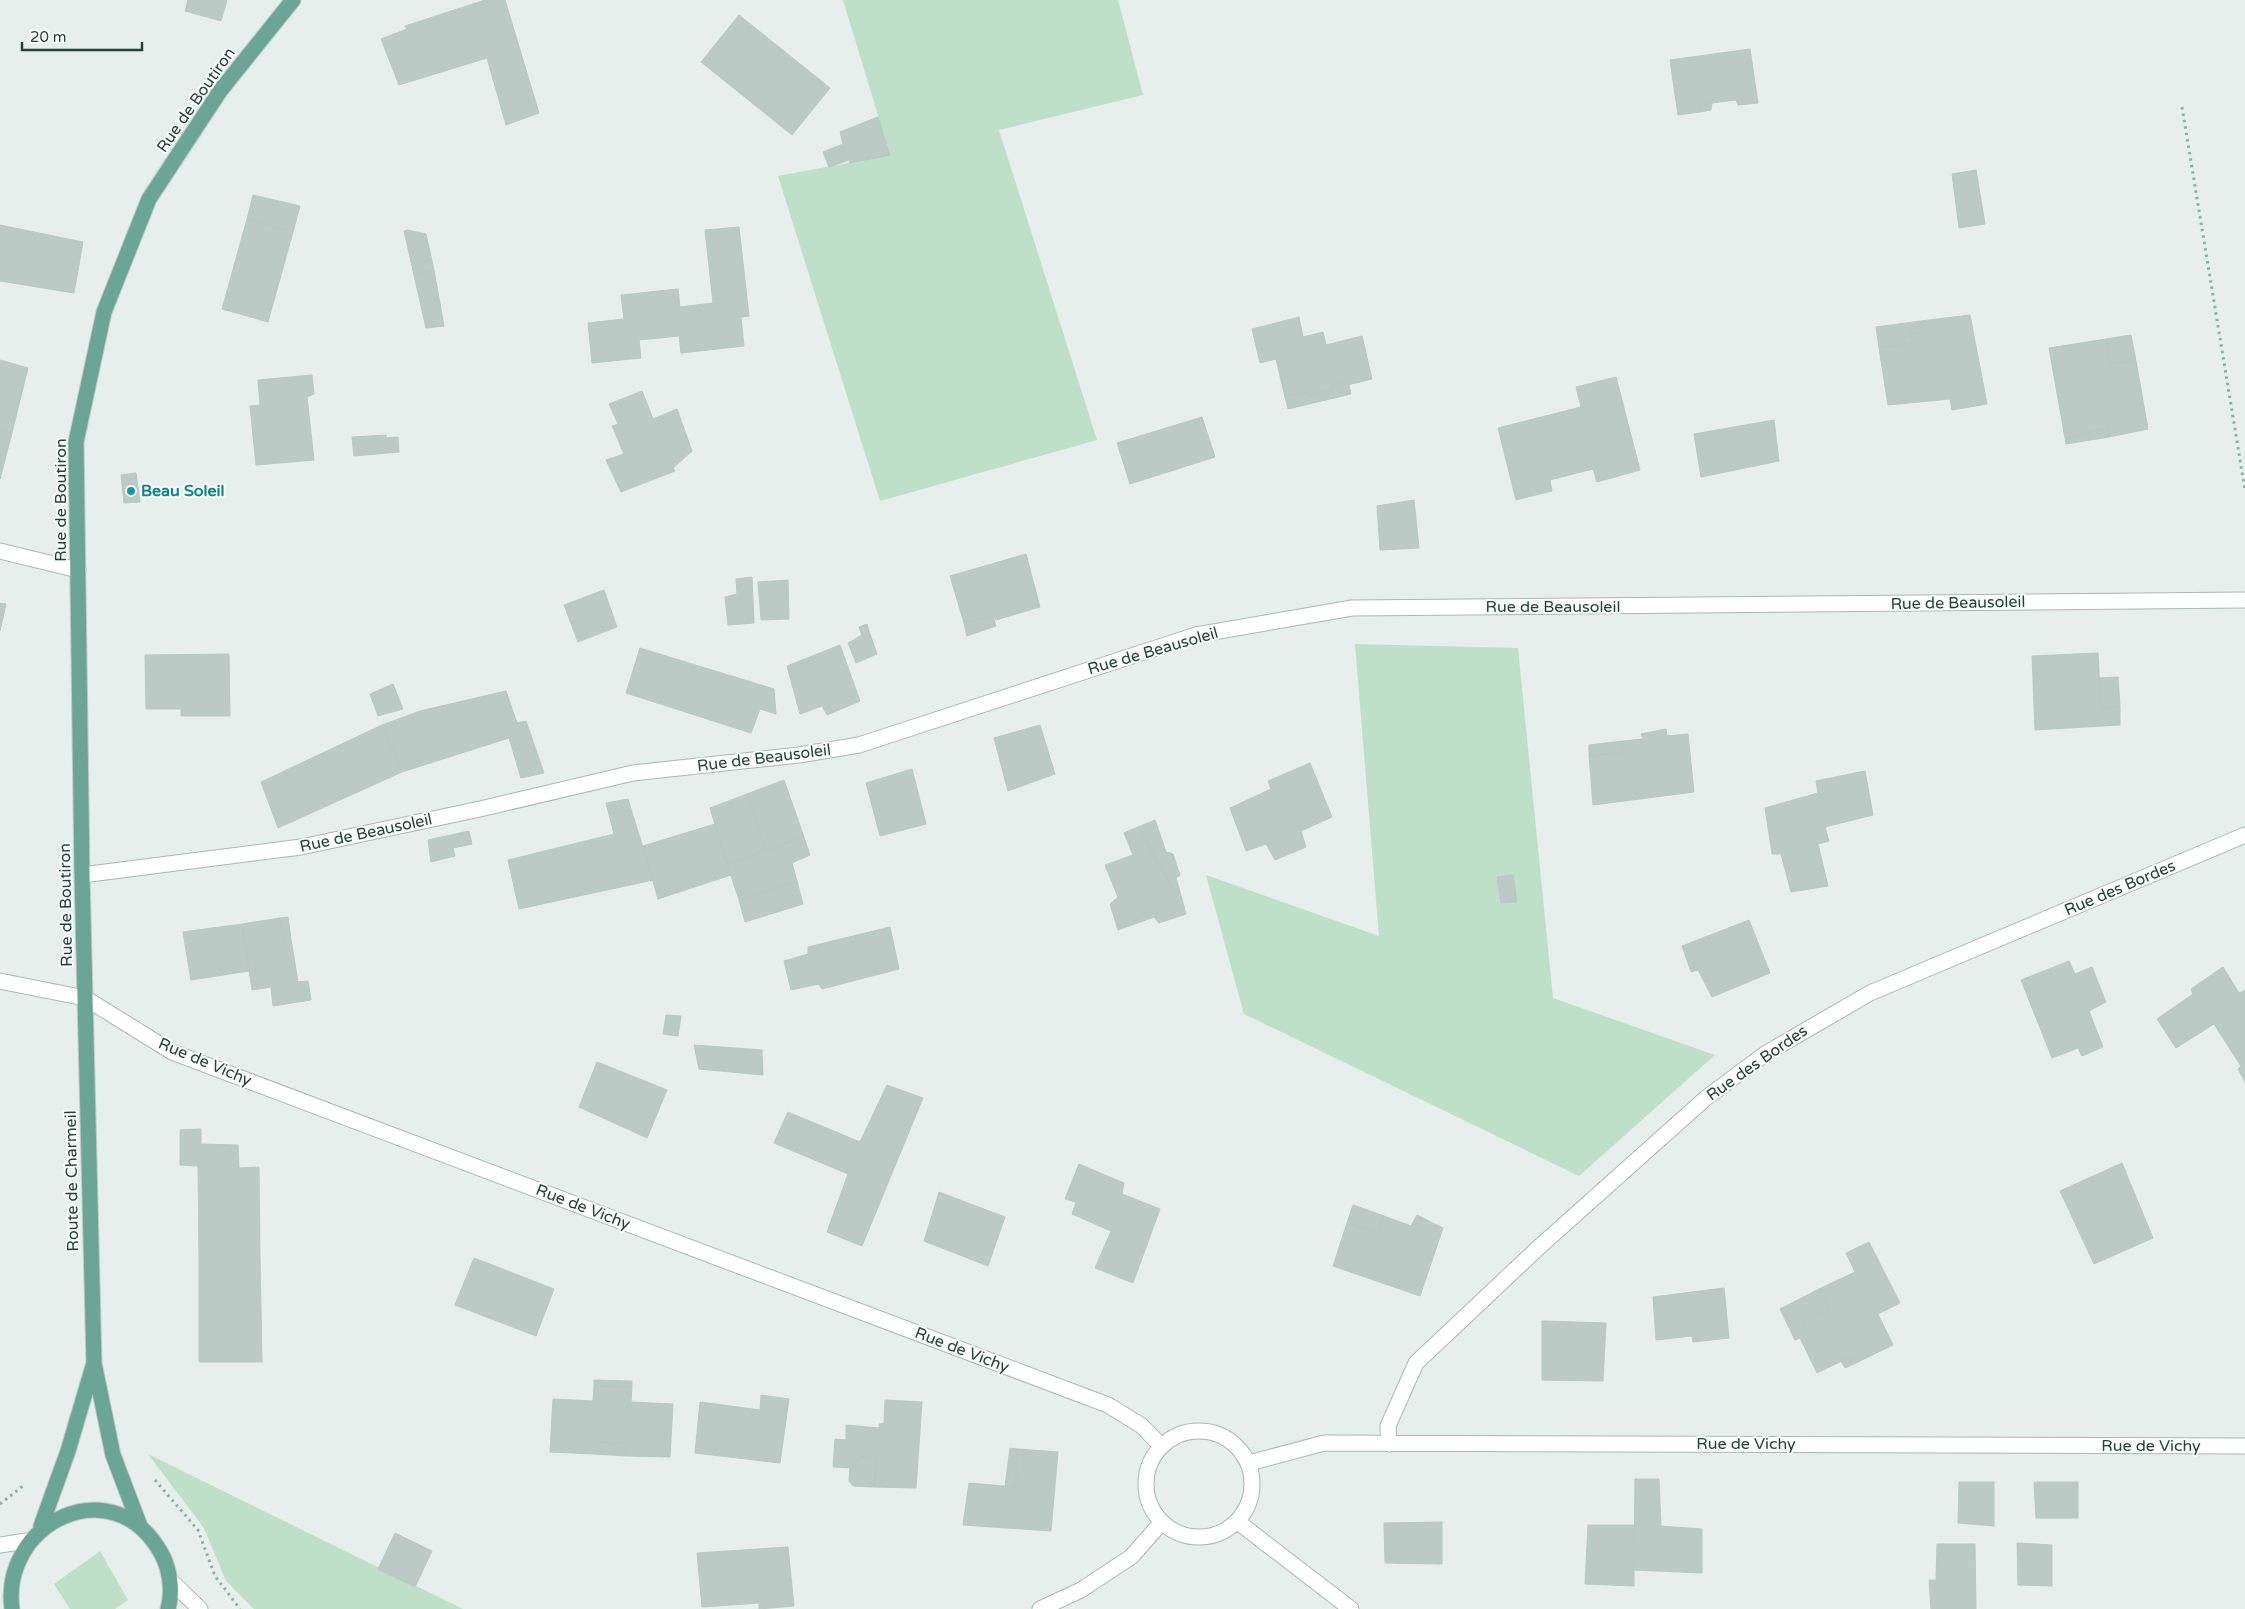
<svg xmlns="http://www.w3.org/2000/svg" width="2245" height="1609" font-family="'Varela Round',sans-serif">
	<style>
		.green { fill: #bfe0c8 }
		.building { fill: #bbcac4; stroke: #b8c9c2 }
		.lines { fill: none; stroke-linecap: round; stroke-linejoin: round }
		.minor-casing { stroke: #a8b8b2; stroke-width: 17 }
		.major-casing { stroke: #c2cac8; stroke-width: 17 }
		.path { stroke: #86b3a5; stroke-width: 3; stroke-dasharray: 2.5 4; stroke-linecap: butt }
		.minor { stroke: #fff; stroke-width: 15 }
		.major { stroke: #6aa596; stroke-width: 15 }
		.culture-dot { fill: #0f9aa8; stroke: #f7fbf9; stroke-width: 2 }
		.labels { text-anchor: middle; dominant-baseline: central; stroke-width: 4; stroke-linejoin: round; paint-order: stroke }
		.street-label { font-size: 16px; fill: #24423a; stroke: #f7fbf9 }
		.culture-label { font-size: 16px; font-weight: bold; fill: #0d838f; stroke: #f7fbf9; text-anchor: start }
	</style>
	<rect width="100%" height="100%" fill="#e6efeb"/>
	<path class="green" d="M843,0H1118L1143,95L999,130L1097,440L880,501L778,176L890,155Z
		M1355,644L1518,648L1553,998L1715,1055L1579,1176L1244,1014L1206,875L1379,936Z
		M148,1454L463,1609H254L226,1581L204,1528Z
		M100,1551L128,1600L115,1609H70L54,1584Z"/>
	<path class="building" d="M188,0H187H227L221,21L185,11Z
		M485,0H505L539,113L506,125L487,58L399,85L381,39L407,29L405,26Z
		M739,15L830,88L792,135L701,62Z
		M1750,49L1758,103L1738,105L1736,100L1712,103L1699,106L1700,112L1678,115L1670,60Z
		M1712,103L1711,110L1700,112L1699,106Z
		M878,117L890,155L850,163L849,160L829,167L823,152L843,144L840,132Z
		M1976,170L1985,224L1959,228L1952,174Z
		M253,195L300,206L293,232L247,219Z
		M247,219L293,232L268,322L222,309Z
		M0,225L83,242L74,293L0,281Z
		M739,227L749,316L741,317L744,346L681,353L679,336L639,340L641,358L592,363L588,323L624,319L621,295L678,289L680,307L713,303L705,230Z
		M408,230L426,234L434,270L414,275L404,231Z
		M434,270L444,326L426,328L414,275Z
		M1970,315L1987,404L1952,410L1950,399L1888,405L1879,348L1912,343L1910,333L1924,332L1921,321Z
		M1299,317L1303,337L1323,332L1326,345L1362,336L1372,379L1343,386L1342,382L1332,385L1333,389L1310,395L1305,392L1285,397L1276,359L1260,363L1252,329Z
		M1921,321L1924,332L1910,333L1912,343L1879,348L1876,327Z
		M2131,335L2136,361L2110,364L2106,339Z
		M2106,339L2110,364L2136,361L2148,429L2109,437L2108,428L2065,438L2049,348Z
		M0,360L28,368L12,433L0,429Z
		M312,375L314,394L307,397L314,460L256,465L250,406L260,405L258,380Z
		M1616,377L1640,470L1597,482L1593,469L1550,480L1552,491L1516,500L1498,428L1581,407L1576,387Z
		M1342,382L1343,386L1349,385L1351,394L1288,409L1285,397L1305,392L1310,395L1333,389L1332,385Z
		M642,391L653,419L677,409L692,451L673,468L675,471L621,492L606,460L624,454L612,426L618,424L609,404Z
		M1202,417L1215,457L1130,484L1117,443Z
		M1774,420L1779,461L1701,477L1694,434Z
		M2108,428L2109,437L2066,444L2065,438Z
		M0,429L12,433L0,479Z
		M386,435V438L398,437L399,452L354,456L352,437Z
		M136,473L140,502L124,503L121,475Z
		M1414,500L1419,548L1380,550L1377,506Z
		M1026,554L1040,607L996,620L993,616L964,623L950,576Z
		M752,577L754,623L728,625L725,597L737,594L736,579Z
		M788,580L789,619L761,620L758,582Z
		M604,590L617,627L578,642L564,605Z
		M0,603L6,604L0,631Z
		M993,616L996,626L967,636L964,623Z
		M867,624L869,631L862,636L859,627Z
		M869,631L877,654L856,663L848,643Z
		M840,645L860,701L827,715L822,706L800,714L787,666Z
		M640,648L774,689L776,714L760,709L751,733L626,693Z
		M2098,653L2101,708L2120,707V725L2035,730L2032,656Z
		M229,654L230,716H209V709H195L190,704H181V709H146L145,655Z
		M2118,677L2120,707L2101,708L2099,678Z
		M393,684L403,709L378,716L370,694Z
		M506,691L517,723L526,721L544,773L521,778L509,738L402,772L382,725L420,711Z
		M181,704H190L195,709H209V716H181Z
		M382,725L402,772L278,828L261,782Z
		M1040,725L1055,774L1008,791L994,738Z
		M1666,729L1667,736L1688,734L1694,792L1593,805L1589,755L1623,753V741L1643,739L1641,734Z
		M1623,741V753L1589,755V745Z
		M1310,763L1332,817L1301,831L1306,847L1275,860L1266,844L1246,851L1230,808L1271,789L1268,781Z
		M912,769L926,824L880,836L866,783Z
		M1865,771L1873,815L1825,827L1829,841L1818,844L1828,886L1791,892L1781,854H1772L1765,808L1818,793L1816,781Z
		M784,780L804,837L765,851L747,794Z
		M747,794L765,851L727,864L710,808Z
		M628,799L653,880L519,909L508,860L614,834L606,803Z
		M1155,820L1166,852L1173,854L1180,875L1176,878L1180,892L1176,894L1138,827Z
		M715,824L731,875L658,899L643,846Z
		M1138,827L1176,894L1118,930L1110,904L1118,897L1105,865L1133,855L1124,833Z
		M469,831L472,844L453,848L455,856L431,862L428,840Z
		M804,837L810,855L792,863L797,881L739,900L727,864Z
		M1513,875L1517,902L1501,903L1497,877Z
		M797,881L803,904L745,922L739,900Z
		M1180,892L1186,914L1159,923L1154,917L1118,930Z
		M288,917L291,939L283,941L280,918Z
		M280,918L283,941L291,939L298,982L308,981L311,1000L273,1006L271,987L252,990L242,924Z
		M1749,920L1770,973L1712,997L1698,970L1691,972L1682,946Z
		M242,924L249,971L191,980L183,932Z
		M890,927L899,969L822,989L819,984L791,990L784,961L808,954V947Z
		M2069,961L2075,974L2092,967L2106,1002L2089,1011L2103,1047L2082,1056L2078,1048L2052,1058L2021,980Z
		M2223,967L2239,993L2245,990V1034L2228,1046L2214,1024L2176,1048L2157,1019L2193,994L2191,989Z
		M666,1015L681,1016L678,1036L663,1034Z
		M2245,1034V1063L2241,1066L2228,1046Z
		M694,1045L762,1050L763,1075L699,1069Z
		M597,1062L667,1090L647,1138L579,1107Z
		M2245,1063V1082L2238,1069Z
		M887,1085L923,1098L862,1246L827,1232L848,1174L774,1143L788,1112L860,1142Z
		M201,1129V1144L238,1145L239,1168L259,1167L260,1256H199L198,1166L180,1165V1130Z
		M2122,1163L2153,1238L2094,1264L2060,1191Z
		M1079,1164L1124,1183L1122,1194L1160,1209L1133,1283L1095,1268L1111,1231L1072,1214L1076,1202L1065,1199Z
		M939,1192L1005,1217L988,1266L924,1241Z
		M1353,1205L1384,1216L1377,1233L1347,1223Z
		M1417,1215L1443,1228L1420,1296L1333,1266L1347,1223L1377,1233L1384,1216L1411,1226Z
		M1869,1242L1900,1303L1878,1314L1893,1345L1856,1363L1852,1356L1817,1373L1800,1338L1805,1320L1829,1308L1819,1289L1855,1272L1846,1253Z
		M199,1256H260L262,1362H199Z
		M474,1258L554,1289L536,1336L455,1305Z
		M1724,1288L1729,1338L1693,1342L1692,1336L1656,1340L1653,1297Z
		M1819,1289L1829,1308L1805,1320L1800,1338L1795,1340L1780,1309Z
		M1542,1321L1606,1323L1603,1381L1542,1380Z
		M1852,1356L1856,1363L1845,1368L1841,1361Z
		M594,1380L632,1381V1387L594,1386Z
		M594,1386L632,1387L631,1402L673,1404L670,1457L626,1456L627,1443L594,1442V1454L550,1452L553,1399L593,1401Z
		M761,1395L789,1399L780,1463L695,1453L700,1402L760,1410Z
		M885,1400L922,1402L916,1488L874,1487L877,1458L859,1457L853,1468L833,1467L835,1439L846,1440V1425L879,1428V1424L884,1423Z
		M594,1442L627,1443L626,1456L594,1454Z
		M1010,1448L1018,1449L1015,1487L1005,1486Z
		M1018,1449L1058,1452L1051,1531L963,1525L969,1483L1015,1487Z
		M859,1457L877,1458L874,1487L853,1486L849,1481L850,1468H853Z
		M1635,1479H1659L1661,1526L1702,1529V1573L1634,1570Z
		M1959,1482H1994V1526L1958,1523Z
		M2034,1482H2078V1518H2036Z
		M1442,1522V1564L1385,1563L1384,1523Z
		M1588,1525H1634V1586L1585,1584Z
		M395,1533L432,1551L415,1587L378,1569Z
		M2017,1543L2052,1545V1586L2018,1585Z
		M1937,1544H1975L1976,1609H1931L1929,1580H1936Z
		M788,1547L794,1606L759,1609V1603L702,1607L697,1553Z"/>
	<g class="lines">
		<g class="minor-casing">
			<path id="minor" d="M0,551L78,570
				M82,875L301,847L480,809L633,773L799,755L859,745L1196,635L1352,608L2245,600
				M0,981L85,998L172,1052L1108,1405L1142,1426L1161,1446
				M1146 1484a53 53 0 1 1 106 0a53 53 0 1 1-106 0Z
				M1389,1444L1388,1426L1416,1363L1538,1248L1706,1098L1765,1054L1870,993L2245,835
				M1249,1463L1324,1443L2245,1446
				M1238,1522L1351,1609
				M0,1545L26,1541
				M170,1580L200,1609
				M1040,1609L1081,1590L1131,1557L1162,1522"/>
		</g>
		<g class="major-casing">
			<path id="major" d="M41,1526L68,1451L93,1366
				M140,1526L113,1455L94,1363L82,875L76,442L104,312L149,199L220,91L293,0
				M12,1609C0,1523 113,1467 161,1553C170,1569 173,1591 168,1609"/>
		</g>
		<path class="path" d="M2182,107L2245,490
			M155,1480L198,1530L215,1576L240,1609
			M0,1504L24,1485"/>
		<use href="#minor" class="minor"/>
		<use href="#major" class="major"/>
	</g>
	<circle class="culture-dot" cx="131" cy="491" r="5"/>
	<g class="labels">
		<g class="street-label">
			<text transform="translate(196 100) rotate(-55)">Rue de Boutiron</text>
			<text transform="translate(61 500) rotate(-90)">Rue de Boutiron</text>
			<text transform="translate(1958 603) rotate(-1)">Rue de Beausoleil</text>
			<text x="1553" y="607">Rue de Beausoleil</text>
			<text transform="translate(1153 651) rotate(-16)">Rue de Beausoleil</text>
			<text transform="translate(764 758) rotate(-7)">Rue de Beausoleil</text>
			<text transform="translate(366 833) rotate(-12)">Rue de Beausoleil</text>
			<text transform="translate(2120 888) rotate(-23)">Rue des Bordes</text>
			<text transform="translate(66 905) rotate(-91)">Rue de Boutiron</text>
			<text transform="translate(205 1062) rotate(23)">Rue de Vichy</text>
			<text transform="translate(1757 1063) rotate(-35)">Rue des Bordes</text>
			<text transform="translate(72 1181) rotate(-91)">Route de Charmeil</text>
			<text transform="translate(583 1207) rotate(21)">Rue de Vichy</text>
			<text transform="translate(962 1350) rotate(21)">Rue de Vichy</text>
			<text x="1746" y="1444">Rue de Vichy</text>
			<text x="2151" y="1446">Rue de Vichy</text>
		</g>
		<g class="culture-label">
			<text x="141" y="491">Beau Soleil</text>
		</g>
	</g>
	<path d="M22 42v8h120v-8" fill="none" stroke="#24423a" stroke-width="2.5"/>
	<text x="30" y="42" font-size="15" fill="#24423a" stroke="#f7fbf9" stroke-width="4" paint-order="stroke">20 m</text>
</svg>
